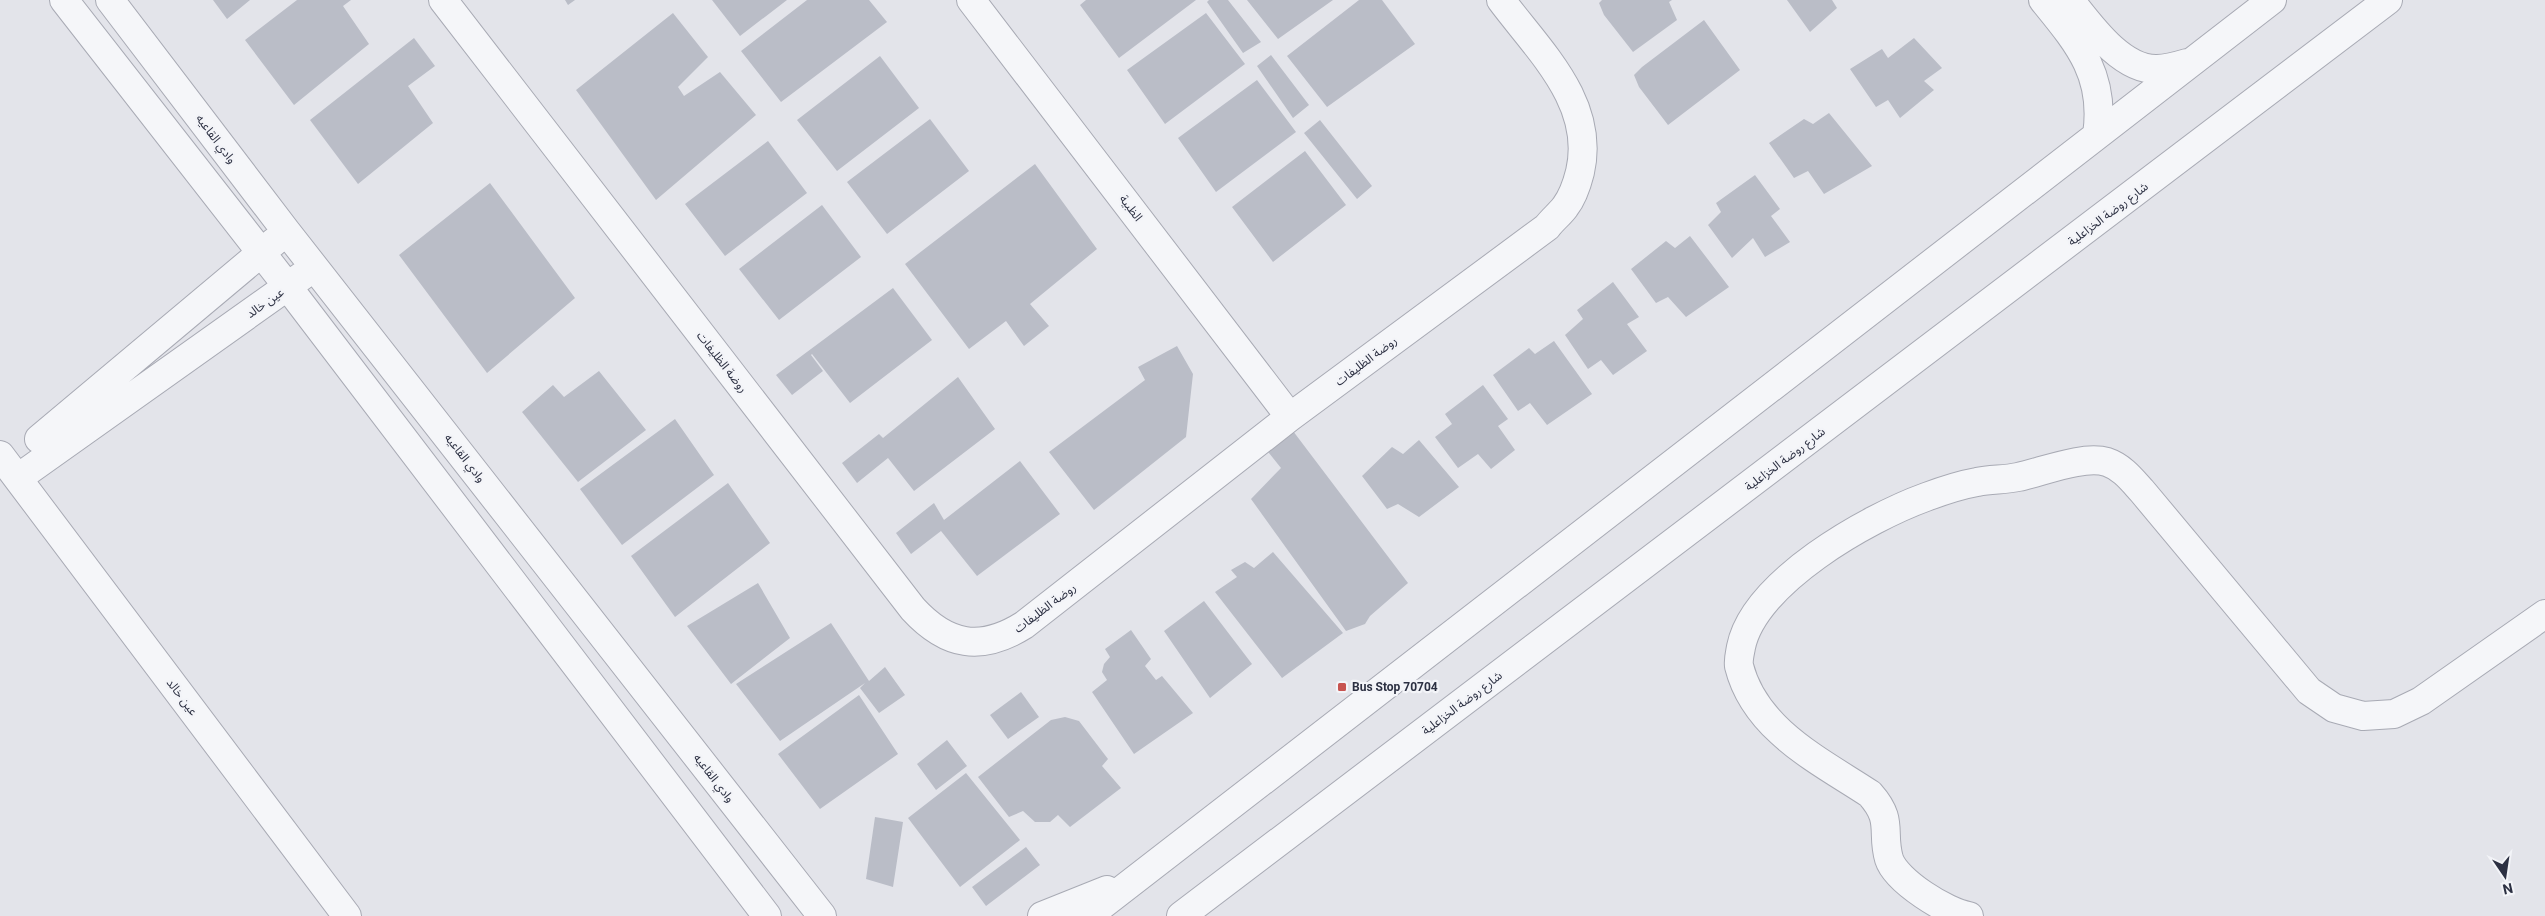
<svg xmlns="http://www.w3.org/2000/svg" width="2545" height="916" font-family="Roboto,'Noto Sans Arabic',sans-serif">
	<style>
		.building { fill: #babdc7 }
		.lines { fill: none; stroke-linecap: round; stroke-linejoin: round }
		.minor-casing { stroke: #a8aab4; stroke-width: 30 }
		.minor { stroke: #f5f6f9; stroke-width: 28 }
		.poi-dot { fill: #c75350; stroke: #f3f4f8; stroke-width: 2 }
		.labels { text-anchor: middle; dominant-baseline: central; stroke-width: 4.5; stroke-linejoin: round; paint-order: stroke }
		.street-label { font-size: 12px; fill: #2c3042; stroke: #f3f4f8 }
		.poi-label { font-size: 12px; font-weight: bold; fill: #2c3042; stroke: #f3f4f8; text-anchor: start }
	</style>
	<rect width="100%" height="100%" fill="#e3e4ea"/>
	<path class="building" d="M213,0H250L227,19Z
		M297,0H351L343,6L369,44L294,105L245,40Z
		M565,0H575L568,5Z
		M712,0H787L740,36Z
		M807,0H869L887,22L781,102L741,51Z
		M1086,0H1196L1119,58L1080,5Z
		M1209,0H1228L1261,42L1243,53L1207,2Z
		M1247,0H1333L1278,39Z
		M1359,0H1382L1415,44L1327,107L1287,56Z
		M1602,0H1672L1669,2L1677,20L1633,52L1604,15L1599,3Z
		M1787,0H1832L1837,8L1810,32Z
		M673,13L708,57L678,87L684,96L720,72L756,115L656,200L576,90Z
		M1206,13L1245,64L1165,124L1127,70Z
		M1704,20L1740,70L1668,125L1639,87L1634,75L1642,67Z
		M414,38L435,66L408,86L433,123L358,184L310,120Z
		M1914,38L1942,68L1924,81L1934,90L1900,118L1888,100L1876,107L1850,69L1882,49L1888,58Z
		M1271,55L1309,105L1293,118L1257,66Z
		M880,56L919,108L837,171L797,120Z
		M1257,80L1296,132L1216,192L1178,138Z
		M1829,113L1872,166L1824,194L1808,171L1794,178L1769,143L1804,119L1813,124Z
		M930,119L969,171L887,234L847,182Z
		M1320,120L1372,186L1357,199L1304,133Z
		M768,141L807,193L725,256L685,204Z
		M1305,151L1346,205L1273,262L1232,207Z
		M1035,164L1097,249L1030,304L1049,326L1024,346L1006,321L969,349L905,264Z
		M1755,175L1780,209L1771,216L1790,242L1765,257L1753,238L1732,258L1708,225L1721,212L1716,203Z
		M490,183L575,298L487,373L399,255Z
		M822,205L861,257L779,320L739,269Z
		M1690,236L1729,287L1686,317L1668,297L1656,303L1631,269L1666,241L1675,248Z
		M1613,282L1639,317L1627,324L1647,351L1613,375L1601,360L1588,369L1565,335L1583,319L1577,310Z
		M893,288L932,340L850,403L812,354L811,355L823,371L792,395L776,375Z
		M1554,341L1592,394L1547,425L1530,403L1518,411L1493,375L1529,348L1535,354Z
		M1177,346L1193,374L1186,437L1094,510L1049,452L1145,380L1138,367Z
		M599,371L646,430L578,482L522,412L553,385L564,397Z
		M958,377L995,429L914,491L888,458L857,483L842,463L879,434L883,438Z
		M1483,385L1508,419L1498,426L1515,450L1491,469L1478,454L1458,468L1435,437L1452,424L1445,414Z
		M675,419L714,475L622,545L580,489Z
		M1293,431L1408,583L1370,616L1365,624L1346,631L1251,499L1281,468L1265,448Z
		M1419,440L1459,487L1419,517L1398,504L1387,509L1362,476L1392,447L1403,454Z
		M1020,461L1060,514L977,576L941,531L911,554L896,533L934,503L944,520Z
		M728,483L770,543L675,617L631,556Z
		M1273,552L1343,633L1282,678L1215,592L1237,577L1231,570L1245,562L1254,568Z
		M758,583L790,638L731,684L687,626Z
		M1204,601L1252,664L1210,698L1164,631Z
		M831,623L869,681L885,667L905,695L879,713L860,688L865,683L780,741L736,684Z
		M1131,630L1151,659L1145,666L1156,680L1162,676L1193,713L1134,754L1092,692L1107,680L1102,672L1104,664L1110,657L1105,649Z
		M1021,692L1039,717L1008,739L990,715Z
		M859,695L898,754L820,809L778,754Z
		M1065,717L1079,721L1108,759L1102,766L1121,788L1070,827L1058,815L1050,822H1035L1023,811L1009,817L978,777L1051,720Z
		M947,740L967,766L936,790L917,764Z
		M966,773L1020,840L960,887L908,818Z
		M875,817L903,822L893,887L866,879Z
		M1026,847L1040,865L986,906L972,887Z"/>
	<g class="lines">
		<g class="minor-casing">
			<path id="minor" d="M64,0L288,287L767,916
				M110,0L286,231L822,916
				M443,0L913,609C947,646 981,652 1024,625L1290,417L1547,227C1552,220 1560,214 1565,207C1572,198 1577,184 1580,172C1596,103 1539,51 1501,0
				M971,0L1290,417
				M2043,0C2078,43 2106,75 2097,135
				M2070,0C2090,25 2121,70 2157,69C2167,69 2177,66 2187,63
				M39,439L274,242
				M0,455L347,916
				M18,478L302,276
				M1042,916L1107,890
				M1088,916L2272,0
				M1181,916L2388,0
				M1969,916C1947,913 1896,881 1889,859C1881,831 1894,821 1870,794C1820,761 1755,730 1739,666C1738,660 1740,653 1741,647C1754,582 1868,518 1926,497C1942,491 1960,485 1977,482C1991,479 2005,480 2018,477C2042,472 2083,455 2107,462C2122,467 2132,480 2142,491L2309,691L2334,708L2363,716L2394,714L2421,701L2545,614"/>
		</g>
		<use href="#minor" class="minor"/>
	</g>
	<rect class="poi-dot" x="1337" y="682" width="10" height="10" rx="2.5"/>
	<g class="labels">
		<g class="street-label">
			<text transform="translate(216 139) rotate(53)">وادي القاعيه</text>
			<text transform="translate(1131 208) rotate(53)">الظبية</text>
			<text transform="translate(2108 214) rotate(-37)">شارع روضة الخزاعلية</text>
			<text transform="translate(265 303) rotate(-35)">عين خالد</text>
			<text transform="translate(1366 361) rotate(-37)">روضة الظليفات</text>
			<text transform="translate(722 362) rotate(52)">روضة الظليفات</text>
			<text transform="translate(465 458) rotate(52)">وادي القاعيه</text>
			<text transform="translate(1785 459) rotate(-37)">شارع روضة الخزاعلية</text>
			<text transform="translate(1045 608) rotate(-37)">روضة الظليفات</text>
			<text transform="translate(182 697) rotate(53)">عين خالد</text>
			<text transform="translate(1462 703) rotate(-37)">شارع روضة الخزاعلية</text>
			<text transform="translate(714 778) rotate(52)">وادي القاعيه</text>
		</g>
		<g class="poi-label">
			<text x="1352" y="687">Bus Stop 70704</text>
		</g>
	</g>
	<g transform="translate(2505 876) rotate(167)" stroke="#f3f4f8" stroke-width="4" paint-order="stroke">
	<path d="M0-4L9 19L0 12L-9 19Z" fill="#2c3042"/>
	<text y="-8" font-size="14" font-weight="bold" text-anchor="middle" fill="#2c3042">N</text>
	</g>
</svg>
